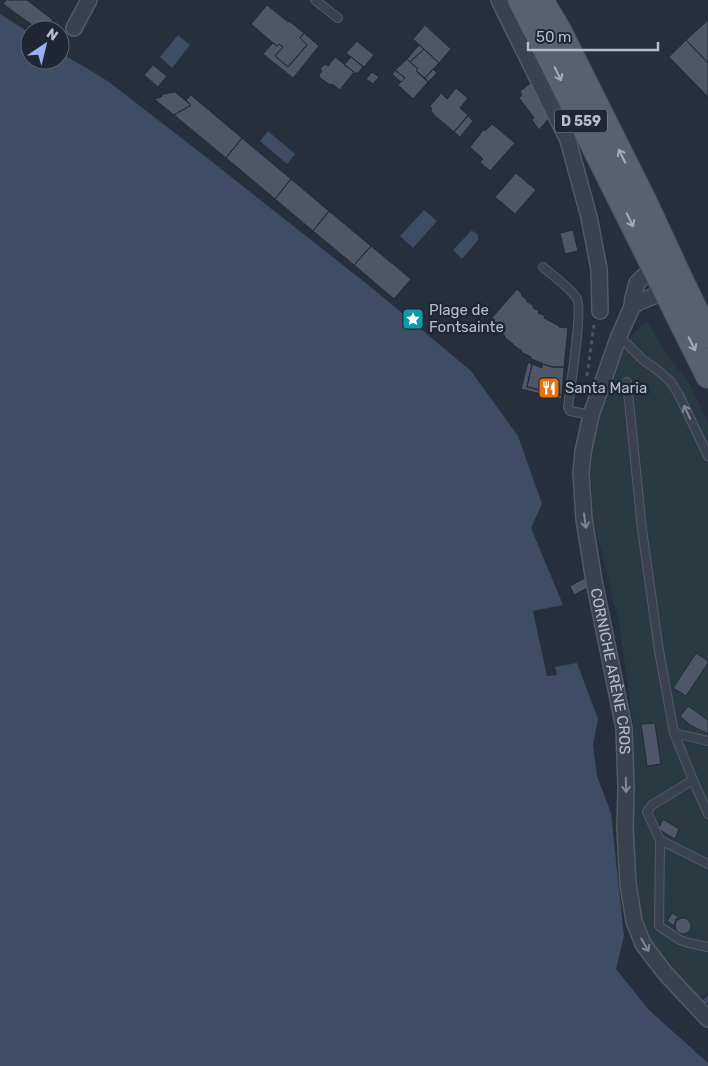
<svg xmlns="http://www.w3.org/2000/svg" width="708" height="1066" font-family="Rubik,sans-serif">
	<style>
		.green { fill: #293b40 }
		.water { fill: #3e4c66 }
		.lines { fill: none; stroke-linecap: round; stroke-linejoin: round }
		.stream { stroke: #3e4c66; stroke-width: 5 }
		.building { fill: #4e5667; stroke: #222936 }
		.lane-casing { stroke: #535a66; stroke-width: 10 }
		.street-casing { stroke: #535a66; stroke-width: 18 }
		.primary-casing { stroke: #454b58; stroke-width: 26 }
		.path { stroke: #47585d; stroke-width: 3; stroke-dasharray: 4 4; stroke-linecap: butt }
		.lane { stroke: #3b424f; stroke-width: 8 }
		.street { stroke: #3b424f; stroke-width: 15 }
		.primary { stroke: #59616f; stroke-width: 24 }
		.oneway { stroke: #a5abb7 }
		.oneway2 { stroke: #808692 }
		.labels { text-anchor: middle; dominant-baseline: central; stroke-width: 5; stroke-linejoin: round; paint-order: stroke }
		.shield { fill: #202734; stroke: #8a909c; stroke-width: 1 }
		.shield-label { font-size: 14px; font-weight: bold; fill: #b8bdc9 }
		.poi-label { font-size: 15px; fill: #b8bdc9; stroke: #202734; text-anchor: start }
		.street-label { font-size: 15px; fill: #b8bdc9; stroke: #202734 }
	</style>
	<rect width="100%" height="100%" fill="#272f3f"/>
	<path class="green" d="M647,322L671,361L687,379L708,422V992L700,997L652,947L644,929L639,911L634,864L633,722L619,623L593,518L590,452L599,410L619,363L631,336L641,326Z"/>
	<path class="water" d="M0,14L30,33V60H60V53L85,67L109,82L206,157L372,288L471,371L518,436L542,504L531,528L563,605L533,611L547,676L557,675L555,667L577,663L598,719L593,745L597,776L611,813L624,936L616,969L649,1010L708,1063V1066H0Z
		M178,35L190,45L172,68L160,57Z
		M268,131L295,154L287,164L260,141Z
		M424,210L437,221L413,248L400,236Z
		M471,231L475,232L478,235V240L462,259L453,250Z"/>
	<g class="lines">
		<path class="stream" d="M704,1002L708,999"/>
	</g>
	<path class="building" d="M6,0H27L53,20L45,30H39L3,4Z
		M267,5L288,22L289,21L304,33L300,38L307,45L288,67L275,56L283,47L279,44L277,46L273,43L251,24Z
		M708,20V63L686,40Z
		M425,25L451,49L439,63L413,39Z
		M304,33L319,46L293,78L263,54L273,43L277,46L279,44L283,47L275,56L288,67L307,45L300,38Z
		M686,40L708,63V97L669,57Z
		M357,41L374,55L364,67L346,53Z
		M419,45L424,49L410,62L407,59Z
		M424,49L439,63L425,78L416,71L418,69L410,62Z
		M335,57L354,72L340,90L332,84L330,85L320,78L319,75L322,71L320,69L325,64L328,66Z
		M351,57L363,67L358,73H353L354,72L344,65Z
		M407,59L418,69L416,71L428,82L413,99L398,85L405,78L395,70Z
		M153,65L167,76L158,87L144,75Z
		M433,69L437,73L428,82L425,78Z
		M395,70L405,78L401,82L392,74Z
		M372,72L379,77L373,84L366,79Z
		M532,82L550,117L539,130L532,120L534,118L519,98L522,95L520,91Z
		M456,88L468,98L460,108L468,115L454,132L434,115L431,111L432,109L430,106L441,93L447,99Z
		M175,92L191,105L174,115L154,99L161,97L163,94Z
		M191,95L242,138L226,158L174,115L191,105L186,100Z
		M468,116L473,121L460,137L454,132Z
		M492,124L515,143L490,171L480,162L483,159L470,147L484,129L485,131Z
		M242,138L291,179L275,199L226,158Z
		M516,173L536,190L515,214L495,197Z
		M291,179L329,211L313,231L275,199Z
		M329,211L371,246L354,265L313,231Z
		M573,230L578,251L565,254L560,233Z
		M371,246L411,279L394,299L354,265Z
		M517,289L522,294L521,295L527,300L526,301L534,306L533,308L539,311L538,313L545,316L544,318L559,326V327L568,328L564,367H553L542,364V363L531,359V357L521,352L522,351L513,345V344L504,337L505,336L496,330L498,328L490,320Z
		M528,362L532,364L527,387L562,395L561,399L521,389Z
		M532,364L542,368V364L553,367H564L562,395L527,387Z
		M585,578L587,588L574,595L570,586Z
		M696,653L708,661V663L686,696L673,688Z
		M688,706L708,720V734L690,725L680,716Z
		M655,723L661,764L647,766L641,724Z
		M663,819L679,829L675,839L658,829Z
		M672,913L679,917L676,919L674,926L667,921Z
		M675 926a8 8 0 1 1 16 0a8 8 0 1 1-16 0Z"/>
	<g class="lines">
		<g class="lane-casing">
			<path id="lane" d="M315,0L338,18
				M543,267C552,275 572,289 577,299C583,310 570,389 568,407L570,411L591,415
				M619,336L642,359L656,369L670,381L679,395L708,456
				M627,382L642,529L659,651L674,733L693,780L708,814
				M674,733L708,741
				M693,780L652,805L647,812L660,840L659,926L680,940L689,943L708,947
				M660,840L708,864"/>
		</g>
		<g class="street-casing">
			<g id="street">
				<path d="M499,0L568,140L589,217L599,269L600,311"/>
				<path d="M74,28L89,0"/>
				<path id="s1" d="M662,267L643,277L637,283L633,298L632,307L619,336L591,415L583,452L581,473L584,519L594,581L624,728L626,788L625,829L628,884L634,921L643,944L665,973L708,1019"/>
				<path d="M632,307L639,302L674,288"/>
			</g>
		</g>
		<g class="primary-casing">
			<path id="primary" d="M520,0L547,53L708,376
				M541,0L560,32L644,200L683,284L708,335"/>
		</g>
		<path class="path" d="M587,376L594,325"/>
		<use href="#lane" class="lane"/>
		<use href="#street" class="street"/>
		<use href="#primary" class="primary"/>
	</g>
	<defs><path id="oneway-shaft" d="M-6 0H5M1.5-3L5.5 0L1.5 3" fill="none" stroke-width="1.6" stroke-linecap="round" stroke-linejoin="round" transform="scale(1.25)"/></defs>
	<g class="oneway">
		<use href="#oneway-shaft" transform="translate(558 74) rotate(64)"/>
		<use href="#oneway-shaft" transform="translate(622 156) rotate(-117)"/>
		<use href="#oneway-shaft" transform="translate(630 220) rotate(64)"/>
		<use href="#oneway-shaft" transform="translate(692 344) rotate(63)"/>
	</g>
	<g class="oneway2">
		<use href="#oneway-shaft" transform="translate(687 412) rotate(-115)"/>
		<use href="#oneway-shaft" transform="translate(585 521) rotate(82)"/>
		<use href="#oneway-shaft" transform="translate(626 785) rotate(89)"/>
		<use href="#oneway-shaft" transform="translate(645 945) rotate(60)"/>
	</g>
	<defs>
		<g id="sight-square" transform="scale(1.125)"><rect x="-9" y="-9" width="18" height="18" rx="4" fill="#0f9aa8" stroke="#202734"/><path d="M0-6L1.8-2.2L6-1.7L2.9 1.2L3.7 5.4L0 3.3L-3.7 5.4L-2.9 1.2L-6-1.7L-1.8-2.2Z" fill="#fff"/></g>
		<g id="restaurant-square" transform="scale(1.125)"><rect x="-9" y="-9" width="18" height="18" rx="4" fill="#e8710a" stroke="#202734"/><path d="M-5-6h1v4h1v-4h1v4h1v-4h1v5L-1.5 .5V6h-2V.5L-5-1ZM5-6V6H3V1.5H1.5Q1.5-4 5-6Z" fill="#fff"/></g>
	</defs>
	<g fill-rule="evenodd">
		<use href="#sight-square" x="413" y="319"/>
		<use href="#restaurant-square" x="549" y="388"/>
	</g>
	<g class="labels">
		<rect class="shield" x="555" y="109.5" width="52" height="23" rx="4"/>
		<g class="shield-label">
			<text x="581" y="121">D 559</text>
		</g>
		<g class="poi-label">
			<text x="429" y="310">Plage de<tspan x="429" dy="17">Fontsainte</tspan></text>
			<text x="565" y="388">Santa Maria</text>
		</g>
		<g class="street-label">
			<text stroke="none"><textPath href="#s1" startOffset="430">CORNICHE ARÈNE CROS</textPath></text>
		</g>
	</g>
	<g transform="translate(45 45) rotate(35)"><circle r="24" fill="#202734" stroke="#5d6370"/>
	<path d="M0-4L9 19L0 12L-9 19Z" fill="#95b1f1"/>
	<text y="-8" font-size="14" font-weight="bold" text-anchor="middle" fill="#b8bdc9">N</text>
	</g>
	<path d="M528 42v8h130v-8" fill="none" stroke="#b8bdc9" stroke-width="2.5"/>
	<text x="536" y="42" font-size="15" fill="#b8bdc9" stroke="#202734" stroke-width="4" paint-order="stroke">50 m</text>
</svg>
